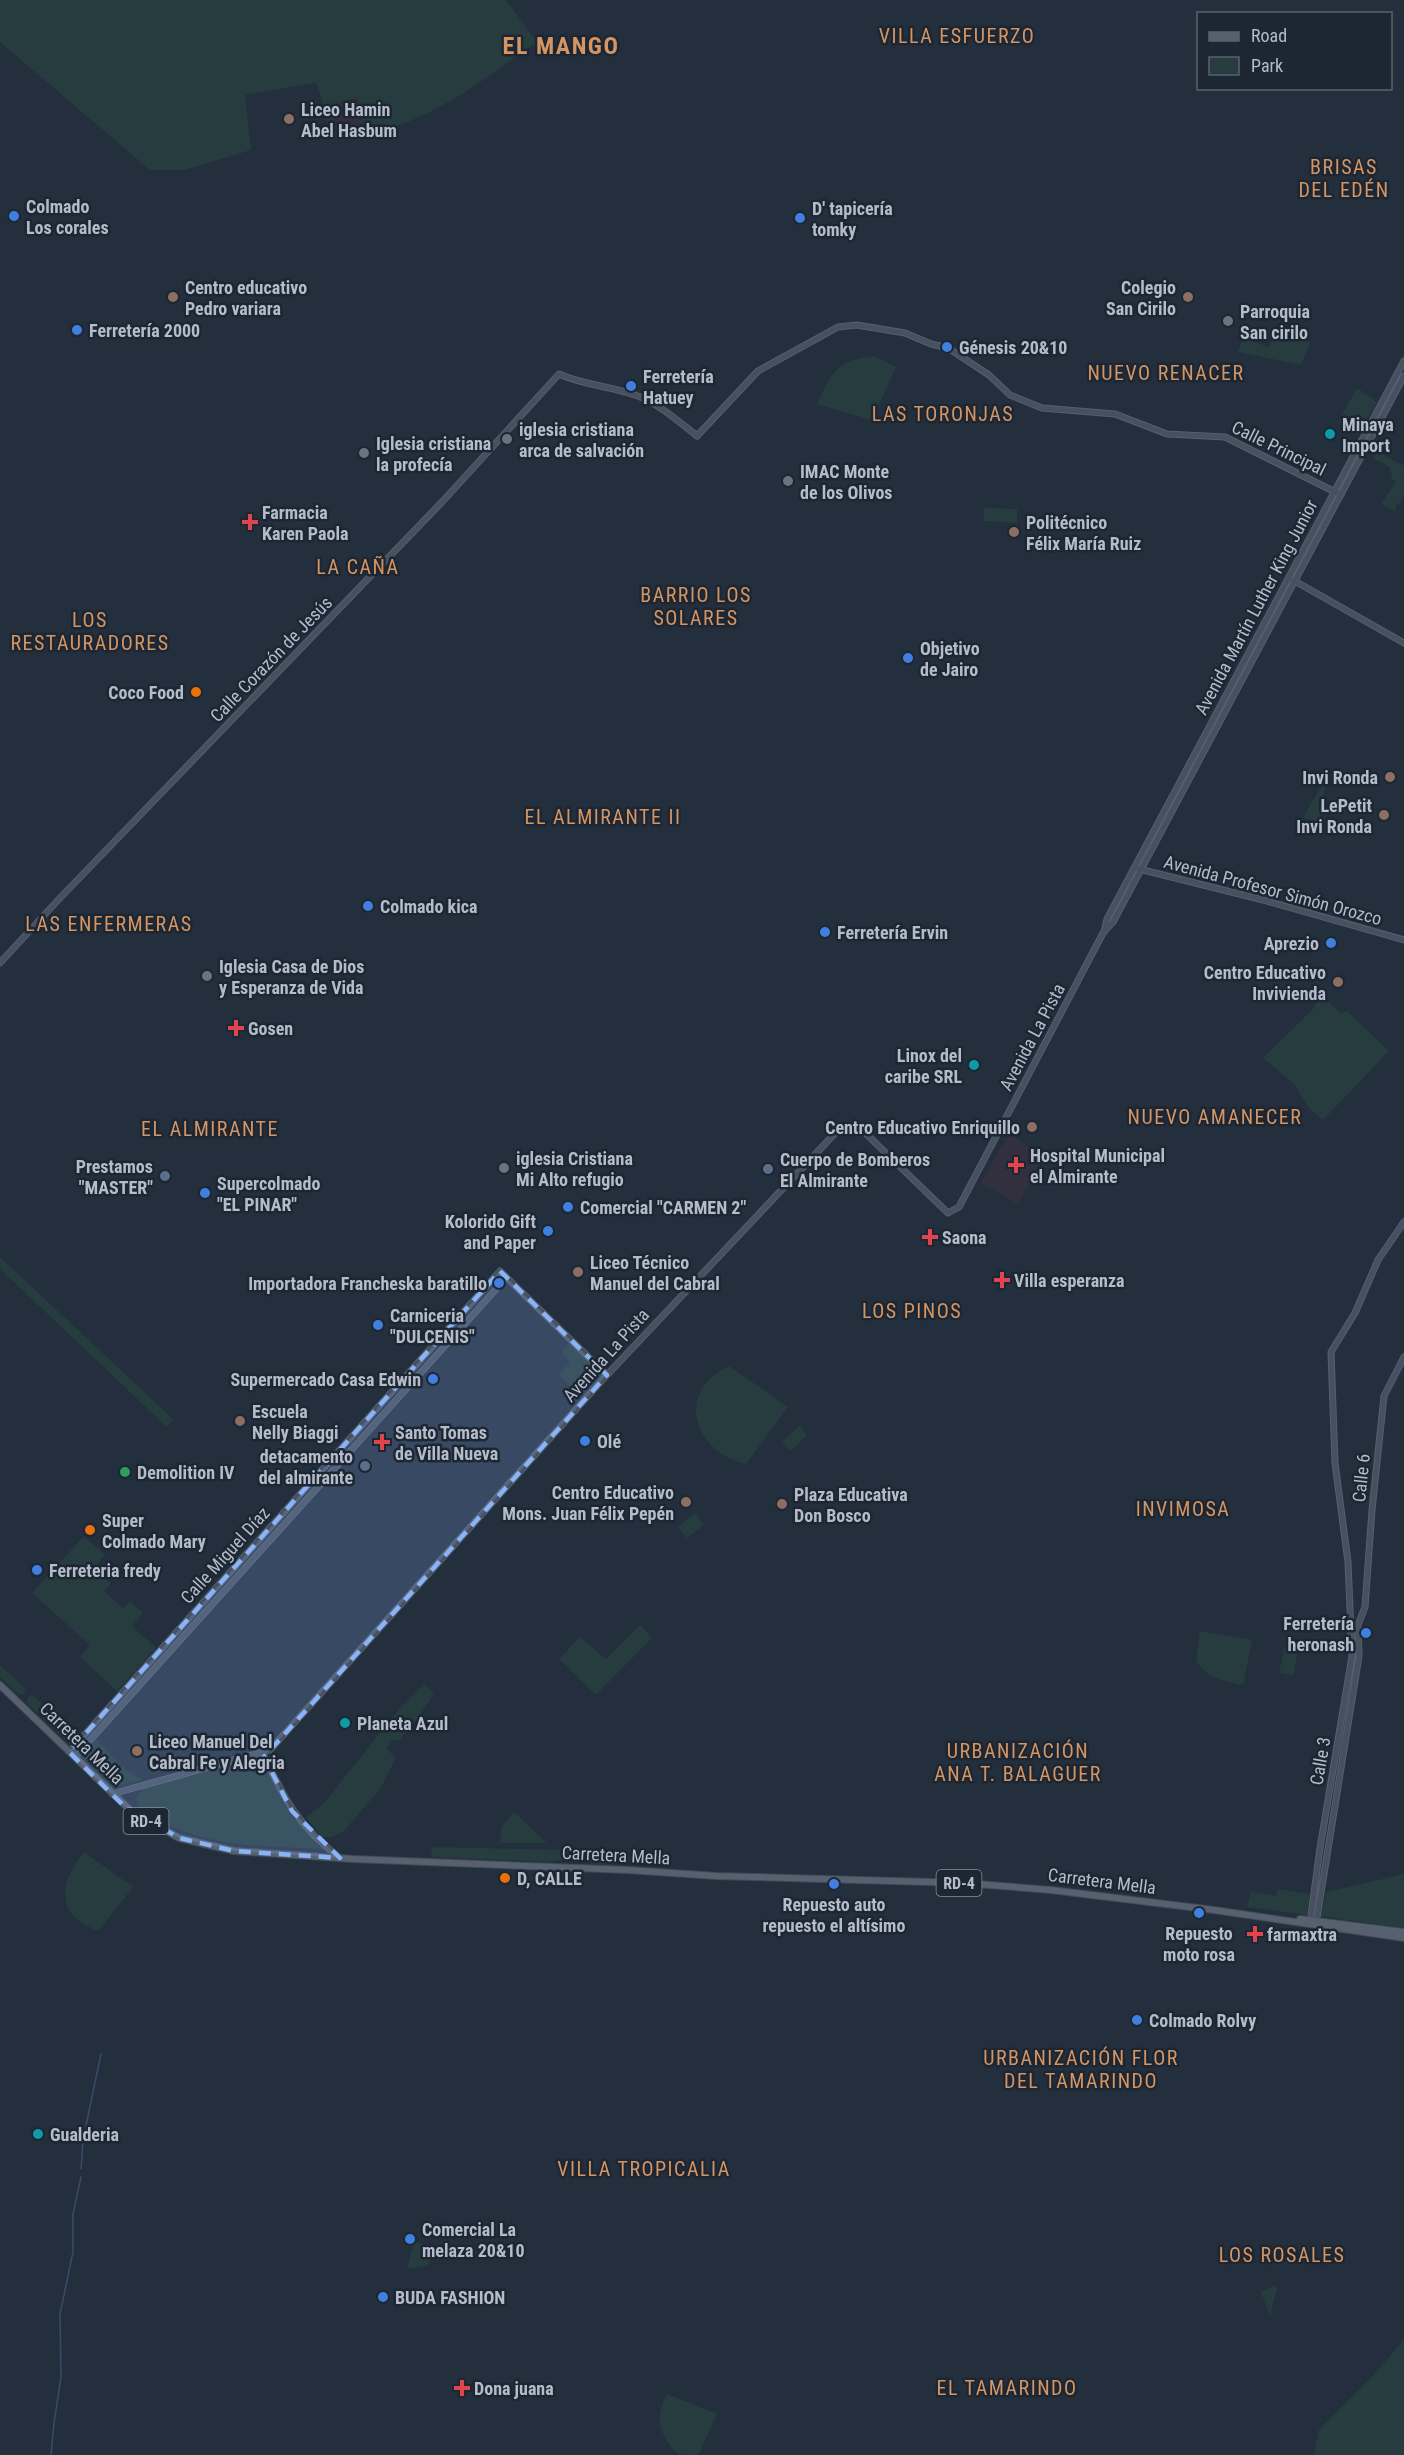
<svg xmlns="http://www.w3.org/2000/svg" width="1404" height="2455" font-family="'Roboto Condensed',sans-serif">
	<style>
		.medical { fill: #32303f }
		.green { fill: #263c3f }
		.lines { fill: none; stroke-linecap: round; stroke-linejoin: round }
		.stream { stroke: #394c67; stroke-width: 1.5 }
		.secondary-casing { stroke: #565f6c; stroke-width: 7 }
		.primary-casing { stroke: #414a57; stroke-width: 8 }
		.secondary { stroke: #465061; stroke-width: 5 }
		.primary { stroke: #56606e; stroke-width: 6 }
		.marked { fill: #8ab4f8; fill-opacity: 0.2; stroke: #8ab4f8; stroke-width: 4.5; stroke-dasharray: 12 8; stroke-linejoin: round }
		.education-dot { fill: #8d6e63; stroke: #1d2633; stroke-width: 2 }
		.shop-dot { fill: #3f7fe0; stroke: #1d2633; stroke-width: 2 }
		.worship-dot { fill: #6b7280; stroke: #1d2633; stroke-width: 2 }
		.culture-dot { fill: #0f9aa8; stroke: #1d2633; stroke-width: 2 }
		.health-dot { fill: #e0444e; stroke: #1d2633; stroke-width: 2 }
		.food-dot { fill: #e8710a; stroke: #1d2633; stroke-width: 2 }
		.service-dot { fill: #5c6f8a; stroke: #1d2633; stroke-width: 2 }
		.leisure-dot { fill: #2e9e5b; stroke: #1d2633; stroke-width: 2 }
		.labels { text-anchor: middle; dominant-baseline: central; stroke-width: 5; stroke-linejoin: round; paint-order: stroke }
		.shield { fill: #1d2633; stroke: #878f9c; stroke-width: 1.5 }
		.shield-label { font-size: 16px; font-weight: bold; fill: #b4bcc9 }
		.poi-label { font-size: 18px; font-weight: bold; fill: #b4bcc9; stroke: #1d2633; text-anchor: start }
		.street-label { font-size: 18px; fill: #b4bcc9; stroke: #1d2633 }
		.neighbourhood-label { font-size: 20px; letter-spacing: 1.5px; fill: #d59563; stroke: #1d2633 }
		.district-label { font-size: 24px; font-weight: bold; letter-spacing: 1.5px; fill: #d59563; stroke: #1d2633 }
	</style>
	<rect width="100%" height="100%" fill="#242f3e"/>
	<path class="medical" d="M357,97L366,133L348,137H331L323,105Z
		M1009,1133L1044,1157L1018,1204L981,1183Z"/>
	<path class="green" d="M0,0H506L537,42C482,80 434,121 367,134L357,97L324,107L317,85L314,83L245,95L251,150L185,170H150L0,42Z
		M1278,325L1310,343L1301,365L1238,352L1243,338L1269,347Z
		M874,356L896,367L872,420L817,404C832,372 837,360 874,356Z
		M1357,388L1377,402L1358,435L1338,422Z
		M1375,450L1404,466V496L1399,504L1397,503L1395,511L1381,504L1396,482L1392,479L1390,467L1373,458Z
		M984,508L1017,509V523L984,521Z
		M1322,785L1325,786L1319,822L1303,818Z
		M1320,995L1341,1013L1347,1011L1389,1051L1323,1120L1309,1108L1294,1084L1263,1058L1314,1008Z
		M0,1257L173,1419L167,1427L0,1269Z
		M570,1341L607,1375L584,1402L559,1374L570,1363L562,1352Z
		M729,1366L788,1407L746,1464C705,1456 676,1409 713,1376C717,1372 724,1369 729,1366Z
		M799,1426L807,1435L791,1451L782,1442Z
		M695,1513L704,1525L687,1538L678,1527Z
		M84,1536L105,1555L94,1568L111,1583L104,1591L123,1608L130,1601L143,1613L132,1626L156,1648L117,1691L80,1657L90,1645L32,1593Z
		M640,1625L652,1638L596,1695L559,1659L580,1637L606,1659Z
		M1200,1631L1252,1640L1243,1685C1222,1681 1209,1679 1196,1661Z
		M1285,1646L1298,1649L1293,1676L1279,1673Z
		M0,1665L26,1689L24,1694L20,1695L0,1677Z
		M424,1684L434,1693L422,1712L398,1742L394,1739L386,1748L396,1758L380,1789L344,1831L332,1837H322L306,1817L324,1803L400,1708Z
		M32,1695L78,1734L76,1741L69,1744L27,1703L28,1697Z
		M96,1739L121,1766L142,1780L118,1786L107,1780L82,1756Z
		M251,1760H258L264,1764L290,1814L322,1849C265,1846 207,1848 156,1818C147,1813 135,1808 137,1796L144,1788Z
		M514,1812L547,1843H500L502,1826Z
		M435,1847L605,1851L616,1864C595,1869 574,1854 552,1862L432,1857L431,1849Z
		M84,1852L133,1887L98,1931C55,1914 58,1884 84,1852Z
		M1404,1874V1928L1321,1916L1326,1892Z
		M1278,1889L1310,1894L1307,1915L1247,1907L1251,1892L1276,1896Z
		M414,2241L437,2249L427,2266L407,2269Z
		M1273,2286L1277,2288L1270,2316L1261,2292Z
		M1404,2339V2455H1314L1319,2430L1373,2376Z
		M667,2394L717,2414L698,2455C693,2455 684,2455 679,2454C675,2452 671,2447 669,2444C656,2425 658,2413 667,2394Z"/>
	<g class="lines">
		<path class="stream" d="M81,2169L83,2140L101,2054
			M51,2455L54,2423L61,2377L60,2314L73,2252V2214L81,2177"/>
		<g class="secondary-casing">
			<path id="secondary" d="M1293,580L1404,643
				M1139,869L1263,900L1404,940
				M1104,932L1107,919L1404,361
				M0,963L60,898L442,502L559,374C583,385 610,386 635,395C658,403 678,421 697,436L758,371L838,327L857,325L905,333L931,344L948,348L989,375L1010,395L1042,408L1115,414L1167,434L1225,437L1341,495
				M69,1752L500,1271L607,1375
				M263,1754C285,1800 298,1826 340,1858
				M75,1757L506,1278
				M112,1794L270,1750L606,1376L840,1128L853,1125L860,1128L948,1213L959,1207L1103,933L1113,922L1404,376
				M1310,1923L1320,1848L1352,1656L1348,1562L1335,1463L1331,1352L1355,1313L1378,1260L1404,1222
				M1316,1924L1359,1656L1358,1625L1365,1607L1372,1510L1384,1396L1404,1357"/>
		</g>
		<g class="primary-casing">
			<path id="primary" d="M0,1685L132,1812L179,1838L234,1851L353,1859L628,1870L716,1876L964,1883L1051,1890L1214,1910L1404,1938
				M1300,1919L1404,1932"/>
		</g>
		<use href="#secondary" class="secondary"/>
		<use href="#primary" class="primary"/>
	</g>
	<path class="marked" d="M500,1271L607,1375L264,1757L292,1811L340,1858L234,1851L179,1838L124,1806L69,1752Z"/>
	<g class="education-dot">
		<circle cx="289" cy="119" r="6"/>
		<circle cx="173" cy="297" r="6"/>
		<circle cx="1188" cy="297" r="6"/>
		<circle cx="1014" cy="532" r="6"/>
		<circle cx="1390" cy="777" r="6"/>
		<circle cx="1384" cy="815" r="6"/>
		<circle cx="1338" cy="982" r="6"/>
		<circle cx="1032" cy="1127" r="6"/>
		<circle cx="578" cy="1272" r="6"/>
		<circle cx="240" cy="1421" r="6"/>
		<circle cx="686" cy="1502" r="6"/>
		<circle cx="782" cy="1504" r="6"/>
		<circle cx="137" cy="1751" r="6"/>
	</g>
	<g class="shop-dot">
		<circle cx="14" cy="216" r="6"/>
		<circle cx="800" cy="218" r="6"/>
		<circle cx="77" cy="330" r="6"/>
		<circle cx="947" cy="347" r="6"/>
		<circle cx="631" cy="386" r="6"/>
		<circle cx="908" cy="658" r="6"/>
		<circle cx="368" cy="906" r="6"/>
		<circle cx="825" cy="932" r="6"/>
		<circle cx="1331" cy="943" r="6"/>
		<circle cx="205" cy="1193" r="6"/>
		<circle cx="568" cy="1207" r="6"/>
		<circle cx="548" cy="1231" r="6"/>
		<circle cx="499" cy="1283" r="6"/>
		<circle cx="378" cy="1325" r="6"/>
		<circle cx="433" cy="1379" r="6"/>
		<circle cx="585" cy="1441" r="6"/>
		<circle cx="37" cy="1570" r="6"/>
		<circle cx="1366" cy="1633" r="6"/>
		<circle cx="834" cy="1884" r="6"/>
		<circle cx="1199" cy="1913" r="6"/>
		<circle cx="1137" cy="2020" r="6"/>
		<circle cx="410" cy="2239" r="6"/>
		<circle cx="383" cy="2297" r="6"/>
	</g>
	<g class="worship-dot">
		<circle cx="1228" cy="321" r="6"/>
		<circle cx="507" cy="439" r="6"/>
		<circle cx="364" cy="453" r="6"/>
		<circle cx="788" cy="481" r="6"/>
		<circle cx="207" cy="976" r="6"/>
		<circle cx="504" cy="1168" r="6"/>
	</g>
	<g class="culture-dot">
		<circle cx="1330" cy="434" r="6"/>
		<circle cx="974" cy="1065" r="6"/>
		<circle cx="345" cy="1723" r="6"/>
		<circle cx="38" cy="2134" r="6"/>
	</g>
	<g class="health-dot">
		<path d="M247 513h6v6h6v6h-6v6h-6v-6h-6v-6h6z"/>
		<path d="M233 1019h6v6h6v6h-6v6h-6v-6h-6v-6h6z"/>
		<path d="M1013 1156h6v6h6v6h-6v6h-6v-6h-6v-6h6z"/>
		<path d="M927 1228h6v6h6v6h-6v6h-6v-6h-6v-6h6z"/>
		<path d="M999 1271h6v6h6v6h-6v6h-6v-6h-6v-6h6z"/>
		<path d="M379 1433h6v6h6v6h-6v6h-6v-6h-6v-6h6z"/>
		<path d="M1252 1925h6v6h6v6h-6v6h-6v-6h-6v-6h6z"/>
		<path d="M459 2379h6v6h6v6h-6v6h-6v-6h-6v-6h6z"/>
	</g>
	<g class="food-dot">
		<circle cx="196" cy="692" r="6"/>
		<circle cx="90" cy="1530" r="6"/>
		<circle cx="505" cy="1878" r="6"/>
	</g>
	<g class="service-dot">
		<circle cx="768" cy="1169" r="6"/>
		<circle cx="165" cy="1176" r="6"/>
		<circle cx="365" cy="1466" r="6"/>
	</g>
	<circle class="leisure-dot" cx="125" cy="1472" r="6"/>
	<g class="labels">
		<g class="shield">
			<rect x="123.5" y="1808" width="45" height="26" rx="4.5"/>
			<rect x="936.5" y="1870" width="45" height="26" rx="4.5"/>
		</g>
		<g class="shield-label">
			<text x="146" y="1821">RD-4</text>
			<text x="959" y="1883">RD-4</text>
		</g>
		<g class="poi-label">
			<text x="301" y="109">Liceo Hamin<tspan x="301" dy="21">Abel Hasbum</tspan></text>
			<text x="26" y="206">Colmado<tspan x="26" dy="21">Los corales</tspan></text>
			<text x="812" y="208">D' tapicería<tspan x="812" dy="21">tomky</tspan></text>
			<text x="185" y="287">Centro educativo<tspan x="185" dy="21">Pedro variara</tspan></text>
			<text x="1176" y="287" text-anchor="end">Colegio<tspan x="1176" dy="21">San Cirilo</tspan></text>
			<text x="1240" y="311">Parroquia<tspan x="1240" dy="21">San cirilo</tspan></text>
			<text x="89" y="330">Ferretería 2000</text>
			<text x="959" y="347">Génesis 20&amp;10</text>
			<text x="643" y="376">Ferretería<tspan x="643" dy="21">Hatuey</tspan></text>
			<text x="1342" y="424">Minaya<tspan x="1342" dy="21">Import</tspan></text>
			<text x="519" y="429">iglesia cristiana<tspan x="519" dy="21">arca de salvación</tspan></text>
			<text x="376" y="443">Iglesia cristiana<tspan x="376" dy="21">la profecía</tspan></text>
			<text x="800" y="471">IMAC Monte<tspan x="800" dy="21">de los Olivos</tspan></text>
			<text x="262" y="512">Farmacia<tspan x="262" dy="21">Karen Paola</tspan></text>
			<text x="1026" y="522">Politécnico<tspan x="1026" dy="21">Félix María Ruiz</tspan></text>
			<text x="920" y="648">Objetivo<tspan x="920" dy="21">de Jairo</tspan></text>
			<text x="184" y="692" text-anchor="end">Coco Food</text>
			<text x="1378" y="777" text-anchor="end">Invi Ronda</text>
			<text x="1372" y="805" text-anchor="end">LePetit<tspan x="1372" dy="21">Invi Ronda</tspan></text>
			<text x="380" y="906">Colmado kica</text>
			<text x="837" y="932">Ferretería Ervin</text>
			<text x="1319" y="943" text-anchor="end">Aprezio</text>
			<text x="219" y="966">Iglesia Casa de Dios<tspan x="219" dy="21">y Esperanza de Vida</tspan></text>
			<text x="1326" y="972" text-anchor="end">Centro Educativo<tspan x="1326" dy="21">Invivienda</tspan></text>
			<text x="248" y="1028">Gosen</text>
			<text x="962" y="1055" text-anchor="end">Linox del<tspan x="962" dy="21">caribe SRL</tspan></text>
			<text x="1020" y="1127" text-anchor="end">Centro Educativo Enriquillo</text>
			<text x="1030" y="1155">Hospital Municipal<tspan x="1030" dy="21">el Almirante</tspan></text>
			<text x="516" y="1158">iglesia Cristiana<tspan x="516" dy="21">Mi Alto refugio</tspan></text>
			<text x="780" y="1159">Cuerpo de Bomberos<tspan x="780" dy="21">El Almirante</tspan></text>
			<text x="153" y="1166" text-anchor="end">Prestamos<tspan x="153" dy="21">"MASTER"</tspan></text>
			<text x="217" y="1183">Supercolmado<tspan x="217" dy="21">"EL PINAR"</tspan></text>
			<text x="580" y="1207">Comercial "CARMEN 2"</text>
			<text x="536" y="1221" text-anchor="end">Kolorido Gift<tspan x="536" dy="21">and Paper</tspan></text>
			<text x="942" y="1237">Saona</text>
			<text x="590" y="1262">Liceo Técnico<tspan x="590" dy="21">Manuel del Cabral</tspan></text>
			<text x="1014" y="1280">Villa esperanza</text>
			<text x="487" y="1283" text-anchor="end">Importadora Francheska baratillo</text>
			<text x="390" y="1315">Carniceria<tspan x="390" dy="21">"DULCENIS"</tspan></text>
			<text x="421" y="1379" text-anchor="end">Supermercado Casa Edwin</text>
			<text x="252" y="1411">Escuela<tspan x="252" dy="21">Nelly Biaggi</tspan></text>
			<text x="395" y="1432">Santo Tomas<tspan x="395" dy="21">de Villa Nueva</tspan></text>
			<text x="597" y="1441">Olé</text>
			<text x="353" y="1456" text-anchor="end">detacamento<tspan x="353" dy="21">del almirante</tspan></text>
			<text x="137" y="1472">Demolition IV</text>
			<text x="674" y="1492" text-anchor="end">Centro Educativo<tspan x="674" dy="21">Mons. Juan Félix Pepén</tspan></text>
			<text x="794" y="1494">Plaza Educativa<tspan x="794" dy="21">Don Bosco</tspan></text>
			<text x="102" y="1520">Super<tspan x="102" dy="21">Colmado Mary</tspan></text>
			<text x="49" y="1570">Ferreteria fredy</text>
			<text x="1354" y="1623" text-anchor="end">Ferretería<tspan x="1354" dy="21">heronash</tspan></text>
			<text x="357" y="1723">Planeta Azul</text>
			<text x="149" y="1741">Liceo Manuel Del<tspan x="149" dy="21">Cabral Fe y Alegria</tspan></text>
			<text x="517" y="1878">D, CALLE</text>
			<text x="834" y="1904" text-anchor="middle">Repuesto auto<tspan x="834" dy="21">repuesto el altísimo</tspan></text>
			<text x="1199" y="1933" text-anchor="middle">Repuesto<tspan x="1199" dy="21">moto rosa</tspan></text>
			<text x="1267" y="1934">farmaxtra</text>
			<text x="1149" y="2020">Colmado Rolvy</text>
			<text x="50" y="2134">Gualderia</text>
			<text x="422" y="2229">Comercial La<tspan x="422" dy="21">melaza 20&amp;10</tspan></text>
			<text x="395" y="2297">BUDA FASHION</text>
			<text x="474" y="2388">Dona juana</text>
		</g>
		<g class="street-label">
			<text transform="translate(1279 448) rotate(26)">Calle Principal</text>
			<text transform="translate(1256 607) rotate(-62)">Avenida Martín Luther King Junior</text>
			<text transform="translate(271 659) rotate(-46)">Calle Corazón de Jesús</text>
			<text transform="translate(1273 890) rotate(15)">Avenida Profesor Simón Orozco</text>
			<text transform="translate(1032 1037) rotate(-62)">Avenida La Pista</text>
			<text transform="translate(606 1355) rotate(-48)">Avenida La Pista</text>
			<text transform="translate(1361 1478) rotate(-84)">Calle 6</text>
			<text transform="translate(225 1555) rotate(-48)">Calle Miguel Díaz</text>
			<text transform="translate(82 1743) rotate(44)">Carretera Mella</text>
			<text transform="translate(1320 1761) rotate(-80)">Calle 3</text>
			<text transform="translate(616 1855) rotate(3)">Carretera Mella</text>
			<text transform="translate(1102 1881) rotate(7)">Carretera Mella</text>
		</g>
		<g class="neighbourhood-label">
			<text x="957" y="36">VILLA ESFUERZO</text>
			<text x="1344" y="167">BRISAS<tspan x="1344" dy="23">DEL EDÉN</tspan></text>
			<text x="1166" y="373">NUEVO RENACER</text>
			<text x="943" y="414">LAS TORONJAS</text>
			<text x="358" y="567">LA CAÑA</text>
			<text x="696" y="595">BARRIO LOS<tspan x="696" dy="23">SOLARES</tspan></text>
			<text x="90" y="620">LOS<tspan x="90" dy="23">RESTAURADORES</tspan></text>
			<text x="603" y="817">EL ALMIRANTE II</text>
			<text x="109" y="924">LAS ENFERMERAS</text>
			<text x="1215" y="1117">NUEVO AMANECER</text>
			<text x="210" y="1129">EL ALMIRANTE</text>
			<text x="912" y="1311">LOS PINOS</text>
			<text x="1183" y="1509">INVIMOSA</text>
			<text x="1018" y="1751">URBANIZACIÓN<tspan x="1018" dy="23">ANA T. BALAGUER</tspan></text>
			<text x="1081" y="2058">URBANIZACIÓN FLOR<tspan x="1081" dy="23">DEL TAMARINDO</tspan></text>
			<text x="644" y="2169">VILLA TROPICALIA</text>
			<text x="1282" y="2255">LOS ROSALES</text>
			<text x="1007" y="2388">EL TAMARINDO</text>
		</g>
		<g class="district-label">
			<text x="561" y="46">EL MANGO</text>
		</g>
	</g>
	<rect x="1197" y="12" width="195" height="78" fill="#1d2633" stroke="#59626f" stroke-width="1.5"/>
	<rect x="1209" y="32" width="30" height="9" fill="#56606e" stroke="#59626f" stroke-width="1.5"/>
	<text x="1251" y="42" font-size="18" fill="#b4bcc9">Road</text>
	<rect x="1209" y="57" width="30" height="18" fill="#263c3f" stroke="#59626f" stroke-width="1.5"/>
	<text x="1251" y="72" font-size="18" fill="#b4bcc9">Park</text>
</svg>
